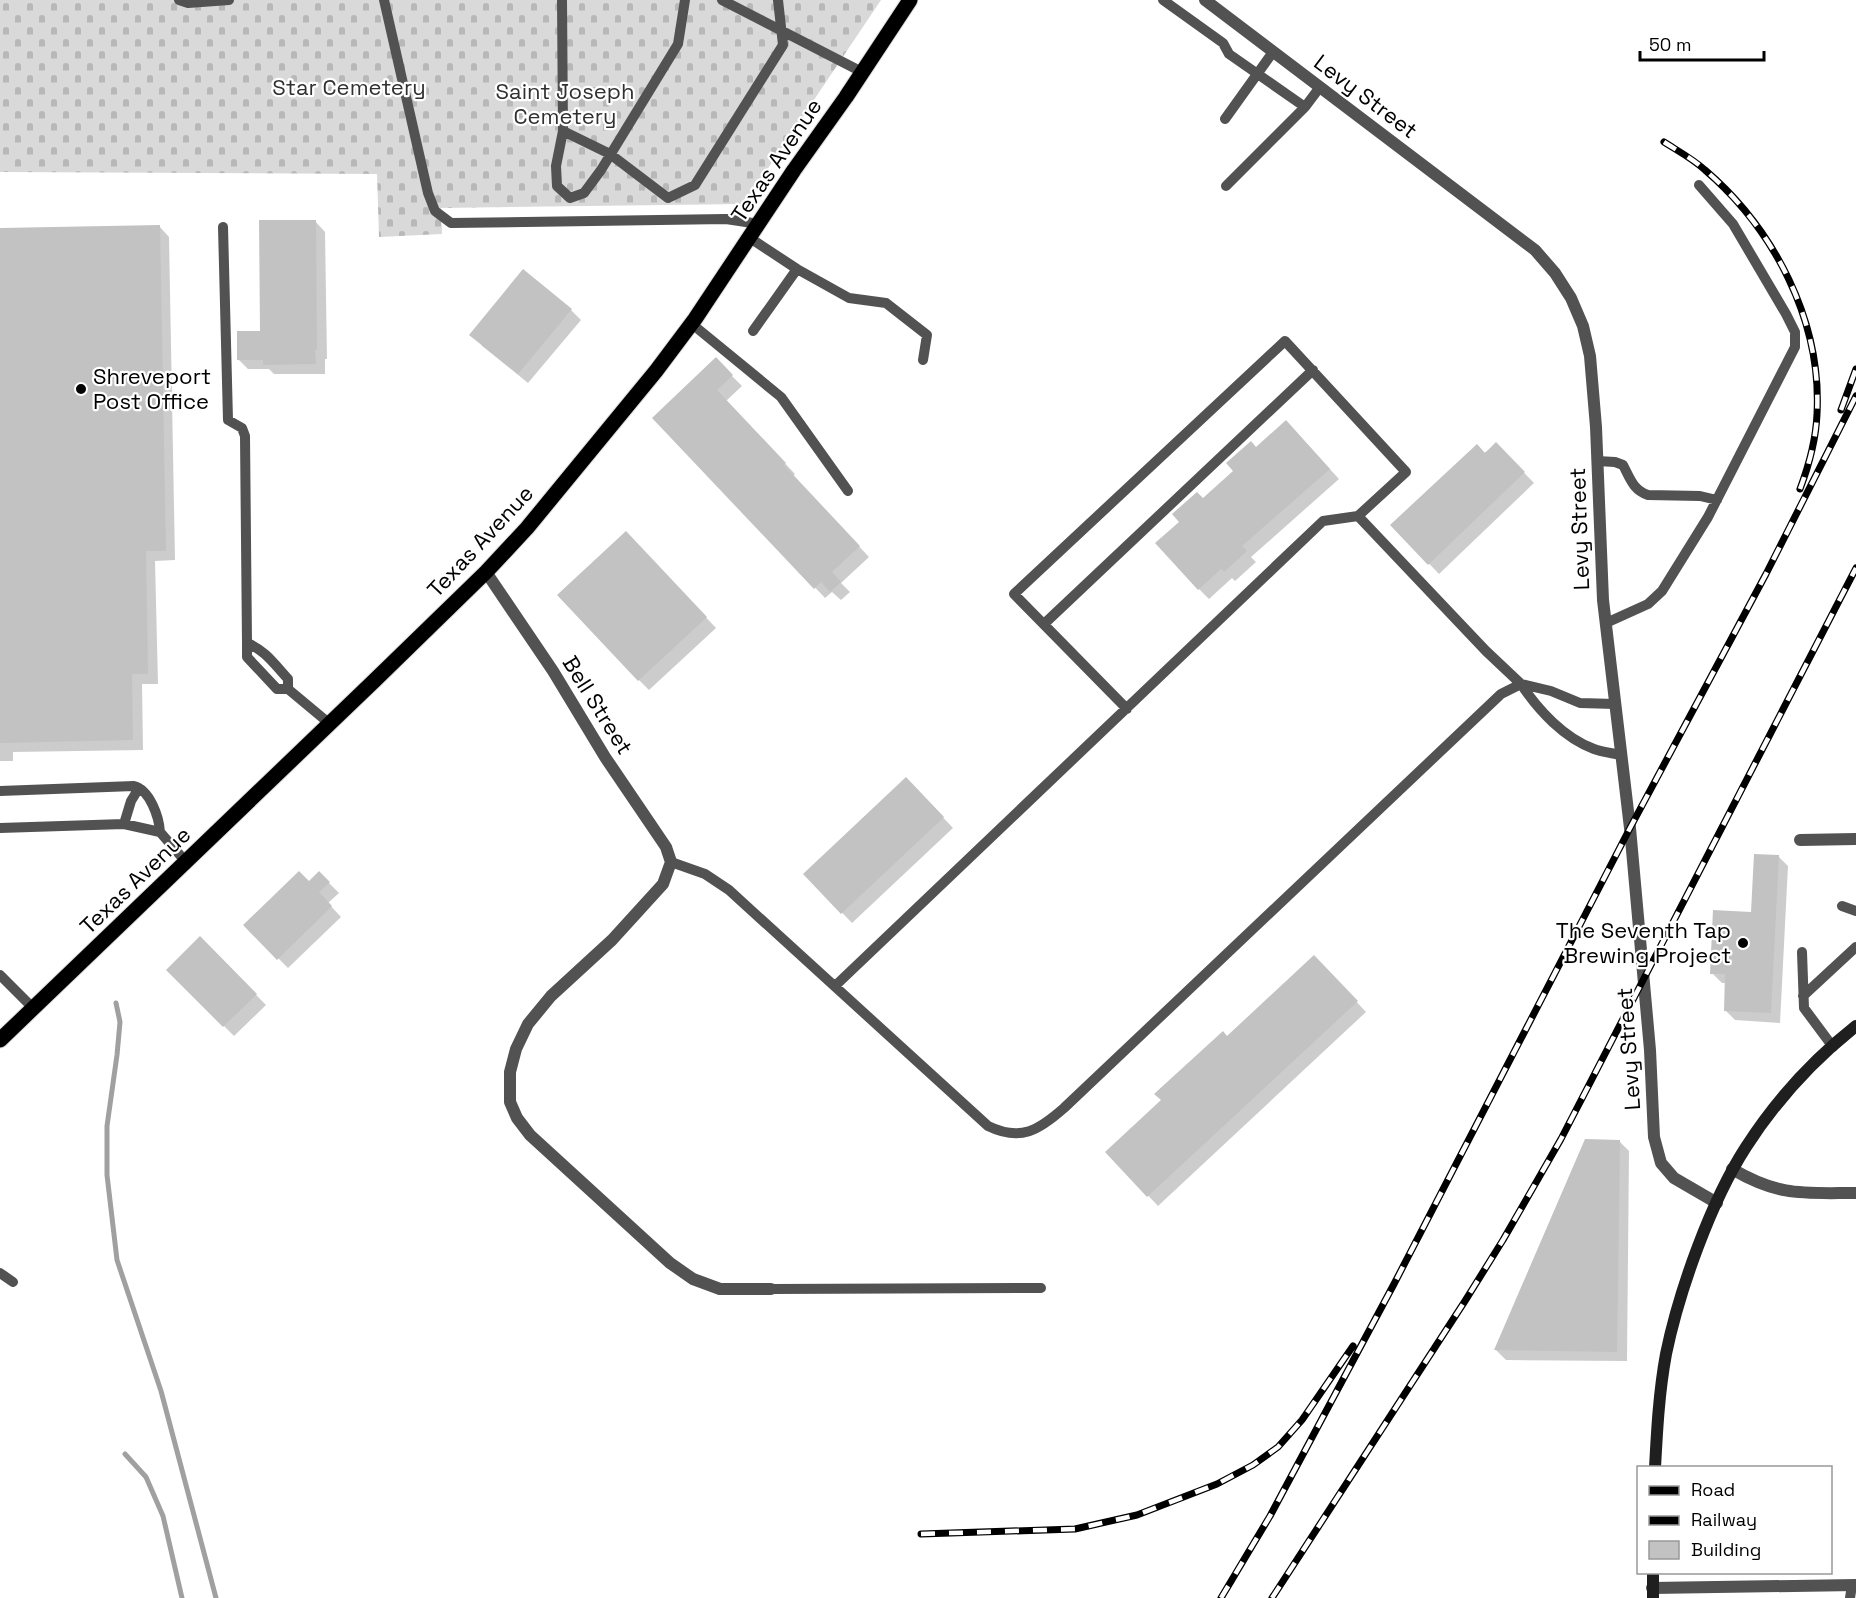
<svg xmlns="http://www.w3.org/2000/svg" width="1856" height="1598" font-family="'Space Grotesk',sans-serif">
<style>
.cemetery{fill:url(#cemetery-stones)}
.shadow{fill:#0003}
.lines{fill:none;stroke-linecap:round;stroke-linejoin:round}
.stream{stroke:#a0a0a0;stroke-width:5}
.building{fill:#c2c2c2}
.primary-casing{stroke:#dbdbdb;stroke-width:17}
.service{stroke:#525252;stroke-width:10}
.minor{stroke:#525252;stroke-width:12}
.secondary{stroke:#1f1f1f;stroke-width:12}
.primary{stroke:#000;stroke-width:15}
.rail-casing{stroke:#000;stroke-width:7}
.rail{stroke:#fff;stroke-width:4.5;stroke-dasharray:14;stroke-linecap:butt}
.poi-dot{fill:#000;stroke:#fff;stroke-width:2}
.labels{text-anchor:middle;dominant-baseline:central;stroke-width:4.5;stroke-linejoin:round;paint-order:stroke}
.park-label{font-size:22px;fill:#303030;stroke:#fff}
.street-label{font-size:22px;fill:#000;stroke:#fff}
.poi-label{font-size:22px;fill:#000;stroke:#fff;text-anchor:start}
</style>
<defs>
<pattern id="cemetery-stones" width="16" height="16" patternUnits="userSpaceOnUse" patternTransform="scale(1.5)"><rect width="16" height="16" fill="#d9d9d9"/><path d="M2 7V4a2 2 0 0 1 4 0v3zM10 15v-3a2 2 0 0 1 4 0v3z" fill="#b8b8b8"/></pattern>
</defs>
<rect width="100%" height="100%" fill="#fff"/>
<!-- cemetery -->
<path class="cemetery" d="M0 0H881L744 204 441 208 442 234 379 237 377 174 0 172Z"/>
<!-- shadow -->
<path class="shadow" d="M315 221 325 232 327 359H325V374H274L269 369H248L238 359 262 333Z
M159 226 169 237 175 560 155 561 158 684H142L143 750 13 752V761H0V230Z
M571 310 581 320 528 383 481 345Z
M716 360 742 386 726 401 795 474 793 476 869 557 841 583 850 592 841 600 832 592 825 598 654 418Z
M1296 432 1339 479 1251 557 1256 562 1235 581 1232 578 1209 599 1199 589 1203 500 1257 449Z
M1496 444 1534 483 1439 574 1392 525Z
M636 543 716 628 649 690 639 680Z
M916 789 953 828 852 923 805 874Z
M1778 856 1788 866 1780 1023 1735 1020 1725 1010 1726 983H1722L1712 973 1752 914Z
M319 873 339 893 328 903 341 917 288 968 245 925 309 883Z
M200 938 266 1005 234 1036 168 970Z
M1324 967 1366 1012 1158 1206 1107 1152 1227 1038Z
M1586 1141H1619L1629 1151 1627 1361 1506 1360 1496 1350Z"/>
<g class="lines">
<!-- stream -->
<path class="stream" d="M116 1003 120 1022 117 1055 107 1126V1175L117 1260 161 1391 216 1598
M125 1454 146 1477 163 1516 182 1598"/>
</g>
<!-- building -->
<path class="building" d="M259 220H316L317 350H315L316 364 263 365V360H237V331H260Z
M160 225 166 551H146L148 674H132L133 740 0 743V228Z
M523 269 572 309 518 374 469 335Z
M716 357 733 375 717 390 786 463 784 465 860 546 832 572 841 582 830 592 821 582 814 589 652 418Z
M1286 420 1330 469 1242 546 1247 551 1224 572 1221 569 1198 590 1155 543 1179 522 1172 514 1197 492 1203 498 1233 471 1226 463 1251 441 1256 447Z
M1496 442 1525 472 1428 565 1390 525 1477 444 1485 453Z
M626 531 707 617 638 681 557 595Z
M906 777 944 817 841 914 803 874Z
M1754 854 1779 855 1771 1013 1724 1011 1725 974H1710L1713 910 1751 912Z
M299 871 309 881 319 871 330 882 319 892 332 906 277 960 243 925Z
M200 936 257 994 223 1027 166 970Z
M1314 955 1358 1001 1147 1197 1105 1152 1161 1100 1154 1094 1223 1031 1227 1036Z
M1585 1139 1620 1140 1617 1352 1494 1350Z"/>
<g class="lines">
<!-- primary casing -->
<g class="primary-casing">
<path id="primary" d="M0 1040 374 681 486 572 527 528 656 371 695 319 794 170 846 97 910 0"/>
</g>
<!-- service -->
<path class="service" d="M179 0 188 3 229 0
M384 0 428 193 435 211 451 223 726 219 759 224
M562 0 563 131 610 154 668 198 695 185 783 45 778 0
M722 0 862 72
M1163 0 1223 43 1229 54 1305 107 1320 87
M1225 119 1273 52
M563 131 556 166 557 186 570 198 584 193 601 170 678 44 685 0
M1226 186 1305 107
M223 227 228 420 242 428 245 436 247 643
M750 238 797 269 753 331
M797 269 849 298 886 303 927 335 923 360
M692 324 781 397 848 491
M1597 461 1615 462 1623 465C1630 478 1633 490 1648 495L1700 496 1717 500
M1606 623 1648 604 1662 591 1708 517 1795 347V332L1786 314 1733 224 1699 185
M1044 624 1313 370
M288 689V679C275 665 265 650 247 643V657L277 689H288L330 724
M1615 704 1580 703 1551 691 1521 684C1538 710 1564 738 1594 749 1602 752 1612 753 1621 755
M1127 709 1014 594 1285 341 1406 472 1358 516
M0 791 134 786C150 790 159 817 160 832
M124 824 131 801 139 788
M0 828 124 824 160 832 186 862
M671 862 705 874 729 890 988 1126C1021 1142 1039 1130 1064 1108L1501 694 1521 684 1486 651 1358 516 1323 521 835 986
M1842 906 1856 911
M1802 952 1804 1008 1833 1047
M0 975 33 1008
M1803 996 1856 947
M0 1273 13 1282
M771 1289 1041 1288
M1850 1598 1852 1585"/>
<!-- minor -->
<path class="minor" d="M1205 0 1535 250 1555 273 1571 298 1583 326 1590 356 1596 427 1603 600 1630 828 1650 1050 1654 1137 1661 1163 1674 1178 1717 1203
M486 572 553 671 605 757 666 847 671 862 663 884 612 940 551 996 528 1024 516 1049 510 1072V1102L517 1118 530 1135 670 1263 693 1279 720 1289H771
M1800 840 1856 839
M1732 1169C1780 1197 1803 1193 1856 1193
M1652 1588 1856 1585"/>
<!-- secondary -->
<path class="secondary" d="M1655 1468C1657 1430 1659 1392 1666 1354 1679 1291 1711 1201 1746 1147 1775 1102 1814 1059 1856 1026
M1653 1598V1572"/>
<!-- primary -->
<use href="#primary" class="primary"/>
<!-- rail casing -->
<g class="rail-casing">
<path id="rail" d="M1664 142C1678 151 1693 159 1705 170 1774 229 1822 321 1817 414 1816 439 1809 465 1800 489
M1841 410 1856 369
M921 1534 1075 1529 1137 1515 1217 1484 1253 1465 1278 1447 1302 1420 1353 1346
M1221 1598 1270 1516 1394 1284 1630 828 1766 574 1856 396
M1272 1598 1465 1301 1503 1240 1561 1139 1856 568"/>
</g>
<!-- rail -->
<use href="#rail" class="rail"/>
</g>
<!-- markers -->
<g class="poi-dot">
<circle cx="81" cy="389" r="6"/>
<circle cx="1743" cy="943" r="6"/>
</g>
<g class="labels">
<!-- park labels -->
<g class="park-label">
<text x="349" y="87">Star Cemetery</text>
<text x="565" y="91">Saint Joseph<tspan x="565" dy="25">Cemetery</tspan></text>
</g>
<!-- street labels -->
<g class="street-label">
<text transform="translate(1366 96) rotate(37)">Levy Street</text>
<text transform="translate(776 160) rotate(-56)">Texas Avenue</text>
<text transform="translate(1579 529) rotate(-92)">Levy Street</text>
<text transform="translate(480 541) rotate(-47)">Texas Avenue</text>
<text transform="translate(598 705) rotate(58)">Bell Street</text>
<text transform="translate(135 880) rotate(-44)">Texas Avenue</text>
<text transform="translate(1628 1049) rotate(-94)">Levy Street</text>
</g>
<!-- poi labels -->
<g class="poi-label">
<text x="93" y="376">Shreveport<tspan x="93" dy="25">Post Office</tspan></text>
<text x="1731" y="930" text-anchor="end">The Seventh Tap<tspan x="1731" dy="25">Brewing Project</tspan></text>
</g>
</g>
<!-- legend -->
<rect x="1637" y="1466" width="195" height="108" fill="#ffffff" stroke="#999999" stroke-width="1.5"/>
<rect x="1649" y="1486" width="30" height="9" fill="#000000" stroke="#999999" stroke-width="1.5"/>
<text x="1691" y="1496" font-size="18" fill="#000000">Road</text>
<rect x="1649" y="1516" width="30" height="9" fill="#000000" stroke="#999999" stroke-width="1.5"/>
<text x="1691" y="1526" font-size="18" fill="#000000">Railway</text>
<rect x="1649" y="1541" width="30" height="18" fill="#c2c2c2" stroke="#999999" stroke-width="1.5"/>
<text x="1691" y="1556" font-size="18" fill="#000000">Building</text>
<!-- scale -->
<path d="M1640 51v9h124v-9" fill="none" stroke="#000000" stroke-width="3"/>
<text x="1649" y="51" font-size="18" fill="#000000" stroke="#ffffff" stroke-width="4.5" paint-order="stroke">50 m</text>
</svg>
